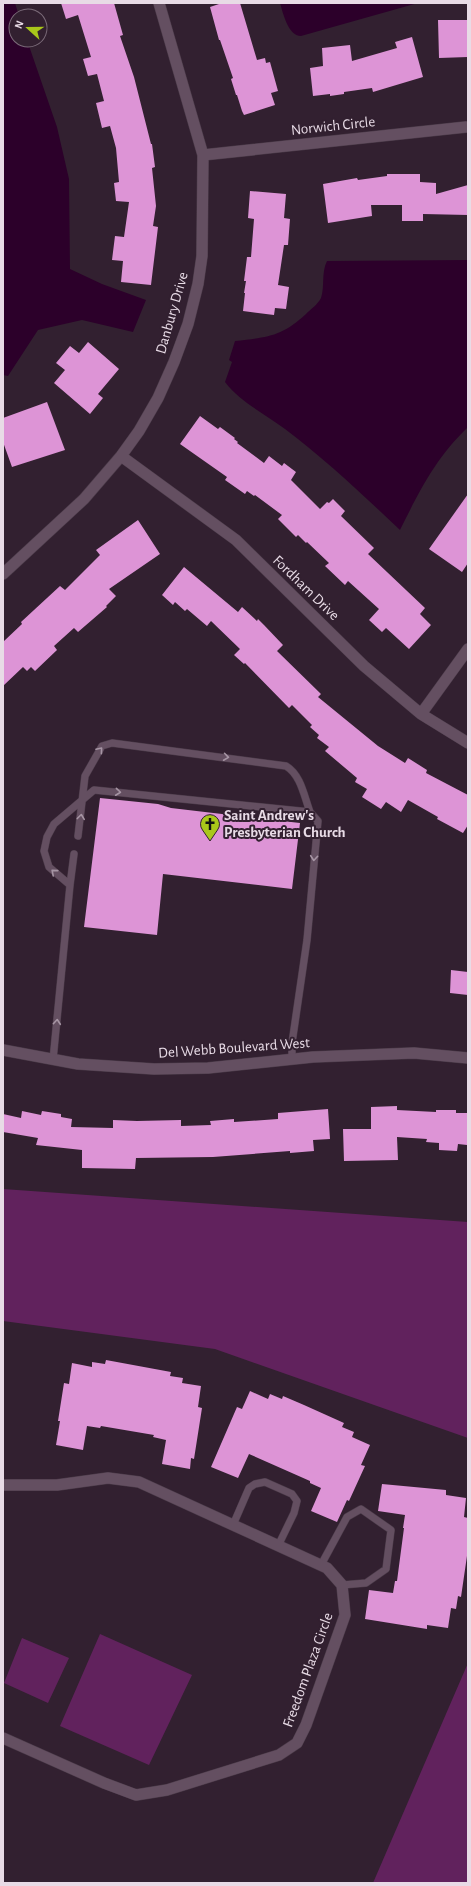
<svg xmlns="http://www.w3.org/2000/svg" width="471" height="1886" font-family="'Alegreya Sans',sans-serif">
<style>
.green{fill:#61225d}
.water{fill:#2c002a}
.building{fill:#dd94d6}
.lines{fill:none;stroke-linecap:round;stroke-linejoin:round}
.service-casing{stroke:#4b3b49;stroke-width:8}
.minor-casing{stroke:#4b3b49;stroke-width:12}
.tertiary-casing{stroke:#4b3b49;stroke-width:12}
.service{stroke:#644f61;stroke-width:7}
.minor{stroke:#644f61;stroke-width:11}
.tertiary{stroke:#644f61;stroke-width:11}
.oneway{stroke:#a695a4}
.labels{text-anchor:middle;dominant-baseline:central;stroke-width:4;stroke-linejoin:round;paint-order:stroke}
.street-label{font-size:15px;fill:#e8dbe6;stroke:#322030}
.poi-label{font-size:15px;font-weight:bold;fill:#e8dbe6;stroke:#322030;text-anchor:start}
</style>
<rect width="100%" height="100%" fill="#322030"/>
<!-- green -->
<path class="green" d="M3 1189 468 1222V1438L215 1349 3 1321Z
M100 1634 192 1675 149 1765 60 1726Z
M22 1638 69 1658 48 1703 4 1683Z
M468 1663V1883H373Z"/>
<!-- water -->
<path class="water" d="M3 3H15L19 16H16V40H27L57 127 69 179 70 269 102 284 146 300 133 332 82 320 38 330 8 376 3 375Z
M280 3H418L301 36C288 36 283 13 280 3Z
M468 260V427C435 459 420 490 400 530 363 495 326 460 285 429 265 414 240 402 225 382L232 362 229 360 235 341C268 337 281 337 306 314 311 309 318 304 321 298 325 286 321 273 327 261Z"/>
<!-- building -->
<path class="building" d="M61 3H114L123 35 120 36 134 77 151 144H152L155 167 152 168 156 206 153 226 158 227 151 285 121 282 123 261 112 260 115 236 124 237 129 202 116 201 114 183 119 182 116 148 110 126 102 128 96 103 104 101 97 74 88 76 83 59 91 57 78 15 66 19Z
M222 3H240L257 60 265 58 266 63 270 62 278 91 271 93 275 105 244 115 242 111 237 95H236L231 79 233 78 220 40H219L210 7Z
M438 20H468V57L439 58Z
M412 37 423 77 373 92 372 88 344 92V94L330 96V94L313 96 310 68 323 66 322 48 350 45 352 61 397 48 395 42Z
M387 174H420V182L436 183V194L468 185V215L423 214V221H402V205H371L372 216 328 223 323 184 357 178 358 180 387 176Z
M250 191 286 194 284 218 290 219 288 245H284L278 285 289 287 286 309 275 308 274 315 243 311 245 293H244L246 281H244L247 257H251L254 219 248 218Z
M88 342 119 369 98 394 103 398 90 414 54 383 65 370 56 363 70 346 79 353Z
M47 402 65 450 12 467 3 442V418Z
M200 416 218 429 220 427 235 438 234 439 238 442 237 443 264 463 269 456 282 466 284 463 296 472 291 480 320 509 327 502 329 503 333 499 345 511 341 516 374 548 368 554 425 608 420 614 431 625 409 649 386 628 382 632 369 620 379 609 348 581 345 585 325 566 329 563 307 542 306 543 298 535 296 537 278 519 282 515 255 495 254 496 247 491 245 494 225 480 227 477 180 444Z
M468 494V563L462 572 429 549Z
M138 520 160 554 109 589 116 596 106 606 107 607 78 632 74 628 54 646 57 650 35 671 31 667 27 671 23 667 3 686V642L22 624 21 622 60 586 65 590 100 555 96 550Z
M184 567 238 612 242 607 257 621 258 619 264 625 283 645 277 651 321 694 318 697 378 746 405 763 408 758 427 770 426 773 468 795V825L463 833 437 819 438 817 408 800 401 812 386 802 381 809 362 797 367 789 355 782 357 778 325 751 329 747 317 738 319 735 310 727 312 725 292 705 289 708 245 663 244 664 234 655 240 649 211 621 207 626 187 609 185 611 175 602 173 605 162 595Z
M100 798 158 804 171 808 300 823 292 889 163 874 157 935 84 927Z
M451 970 468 972V995L450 993Z
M397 1106V1110L436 1112V1110H456V1113H468L467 1145 458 1144 457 1151 439 1150V1143L426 1142 427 1139 397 1137 398 1160 344 1161 343 1129H371V1107Z
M328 1109 330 1139 313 1140 314 1151 290 1153V1151L213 1157 136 1158 135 1169 82 1168V1150L36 1145 38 1138 3 1132V1114L21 1118 22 1111 41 1115 42 1111 61 1114V1117L72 1119 71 1127 113 1128V1120L137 1121 181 1120V1126L211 1125 210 1121 234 1119V1122L278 1119V1113Z
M106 1360 171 1372 170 1376 183 1378 182 1383 201 1386 198 1407 202 1408 194 1459 191 1458 190 1469 162 1464 166 1440 153 1437 154 1435 101 1426 100 1428 87 1426 83 1450 56 1445 60 1421H58L64 1383 69 1384 72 1363 92 1367V1362L105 1364Z
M250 1391 268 1399 270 1394 282 1399 283 1396 304 1405 344 1423 342 1427 354 1432 352 1437 370 1445 361 1465 365 1466 349 1501 347 1500 337 1522 311 1511 321 1488 310 1483V1481L249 1454 238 1478 211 1467 237 1407 242 1409Z
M382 1484 446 1490V1495L466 1498 464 1517 468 1518V1549L461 1597 458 1596 456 1609 451 1608 448 1628 427 1625V1629L365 1619 369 1590 393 1593 395 1581H397L404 1528H403L405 1515 378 1511Z"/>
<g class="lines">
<!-- service casing -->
<g class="service-casing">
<path id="service" d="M78 836 85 776 102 746 112 743 286 766C301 775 304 796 310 812
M70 885 74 854
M53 1060 70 885 49 867 44 851 47 837 54 824 94 790 310 812 318 821 307 940 292 1043V1059
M233 1525 249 1488 255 1484 265 1482 292 1494 297 1501 294 1513 278 1546
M321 1565 347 1517 361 1509 391 1530 386 1569 366 1583 342 1585"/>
</g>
<!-- minor casing -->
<g class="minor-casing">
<path id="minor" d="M203 155 466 127
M121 456 236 540 364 666 421 714 468 743
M3 574 84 499 121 456 139 431 158 398 174 362 188 324 198 284 202 256 203 155 159 3
M421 714 468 649
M3 1485H57L108 1478 139 1482 327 1568 342 1585 345 1615 306 1725 297 1743 279 1755 167 1790 136 1795 104 1783 3 1738"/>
</g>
<!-- tertiary casing -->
<g class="tertiary-casing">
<path id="tertiary" d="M3 1050 78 1064 154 1069 208 1068 313 1057 414 1053 468 1058"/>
</g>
<!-- service -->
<use href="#service" class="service"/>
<!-- minor -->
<use href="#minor" class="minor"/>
<!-- tertiary -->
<use href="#tertiary" class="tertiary"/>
</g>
<!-- one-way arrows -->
<defs><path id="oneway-chevron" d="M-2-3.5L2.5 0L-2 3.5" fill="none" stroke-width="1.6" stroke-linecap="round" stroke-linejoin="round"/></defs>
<g class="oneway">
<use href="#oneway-chevron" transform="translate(100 750) rotate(-50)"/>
<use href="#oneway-chevron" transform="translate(226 757) rotate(8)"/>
<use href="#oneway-chevron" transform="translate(118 792) rotate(6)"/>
<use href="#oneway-chevron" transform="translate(81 817) rotate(-83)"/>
<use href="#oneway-chevron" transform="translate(314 858) rotate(95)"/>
<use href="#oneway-chevron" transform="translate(54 872) rotate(-139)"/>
<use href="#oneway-chevron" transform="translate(57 1022) rotate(-85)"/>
</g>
<!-- icons -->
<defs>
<g id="church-pin" transform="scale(1)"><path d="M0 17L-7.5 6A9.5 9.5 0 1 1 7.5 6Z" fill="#a9c71a" stroke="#322030"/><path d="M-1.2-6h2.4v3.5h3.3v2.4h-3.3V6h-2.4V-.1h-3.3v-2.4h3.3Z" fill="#111"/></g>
</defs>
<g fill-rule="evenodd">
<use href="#church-pin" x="210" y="824"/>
</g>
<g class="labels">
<!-- street labels -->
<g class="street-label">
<text transform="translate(333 126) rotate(-6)">Norwich Circle</text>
<text transform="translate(172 313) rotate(-74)">Danbury Drive</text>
<text transform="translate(306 588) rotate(44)">Fordham Drive</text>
<text transform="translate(234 1048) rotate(-4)">Del Webb Boulevard West</text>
<text transform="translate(308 1670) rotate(-70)">Freedom Plaza Circle</text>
</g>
<!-- poi labels -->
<g class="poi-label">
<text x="224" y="815">Saint Andrew's<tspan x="224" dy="17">Presbyterian Church</tspan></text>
</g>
</g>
<!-- border -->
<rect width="471" height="1886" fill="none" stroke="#e8dbe6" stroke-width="8"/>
<!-- north arrow -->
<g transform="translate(28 28) rotate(291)"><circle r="19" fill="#322030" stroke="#7b6b79"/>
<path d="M0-3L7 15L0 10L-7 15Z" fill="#a9c71a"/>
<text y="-6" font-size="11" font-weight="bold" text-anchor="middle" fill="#e8dbe6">N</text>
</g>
</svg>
